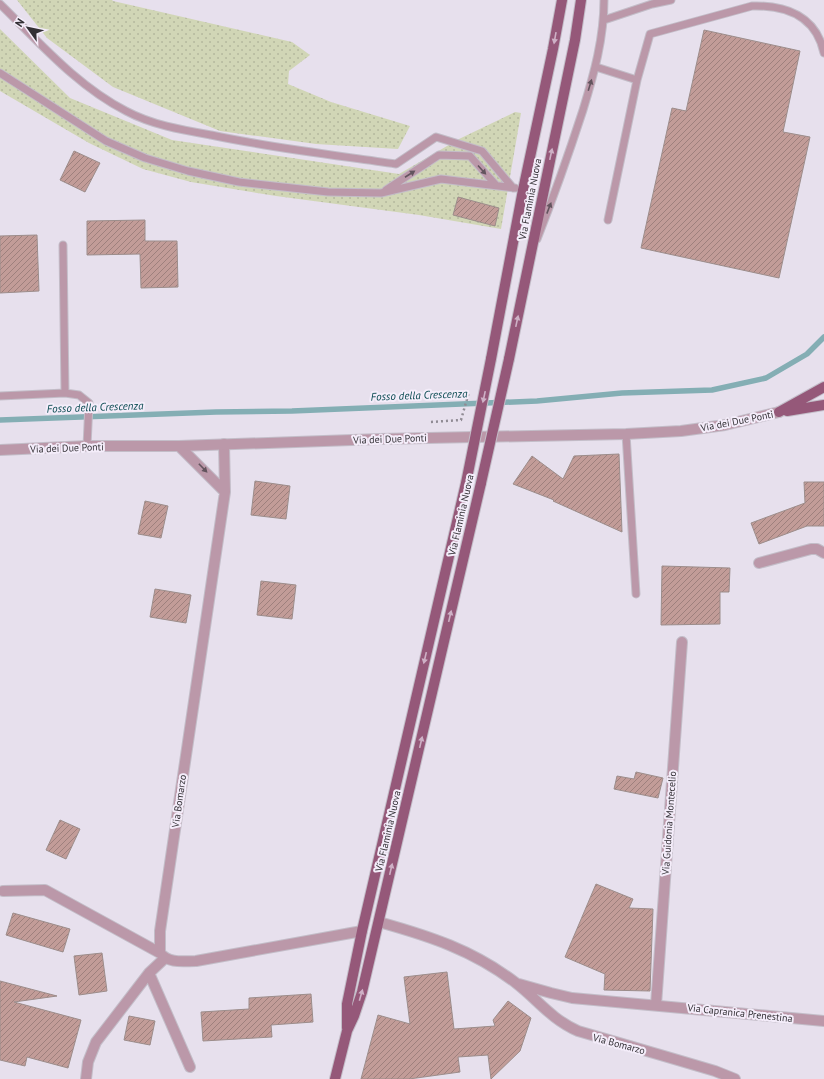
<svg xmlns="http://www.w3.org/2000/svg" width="824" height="1079" font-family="'PT Sans',sans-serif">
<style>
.grass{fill:url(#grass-dots)}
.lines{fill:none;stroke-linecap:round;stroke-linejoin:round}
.stream{stroke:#84aeb4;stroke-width:5.5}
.building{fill:url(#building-hatch);stroke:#9c8d8b}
.service-casing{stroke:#c3bdc8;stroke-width:9}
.minor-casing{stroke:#c3bdc8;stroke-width:12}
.tertiary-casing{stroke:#c3bdc8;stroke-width:12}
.primary-casing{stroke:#c3bdc8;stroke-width:12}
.path{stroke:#908b94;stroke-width:2.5;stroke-dasharray:2 3;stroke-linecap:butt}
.service{stroke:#bb98a9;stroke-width:7}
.minor{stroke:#bb98a9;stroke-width:10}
.tertiary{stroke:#bb98a9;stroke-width:10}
.primary{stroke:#955879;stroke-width:10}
.primary-bridge-casing{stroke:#c3bdc8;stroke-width:12;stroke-linecap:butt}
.primary-bridge{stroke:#955879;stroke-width:10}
.oneway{fill:#ceb1c6}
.oneway2{fill:#63545e}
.labels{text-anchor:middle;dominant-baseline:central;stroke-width:4;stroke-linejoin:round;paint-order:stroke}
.street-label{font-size:10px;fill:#333035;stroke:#f4edfa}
.water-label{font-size:11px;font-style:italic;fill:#0b4b52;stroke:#f4edfa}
</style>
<defs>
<pattern id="grass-dots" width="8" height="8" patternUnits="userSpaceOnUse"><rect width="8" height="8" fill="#d1d6b6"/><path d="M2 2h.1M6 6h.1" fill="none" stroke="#b4b89d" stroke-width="1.8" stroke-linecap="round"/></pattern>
<pattern id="building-hatch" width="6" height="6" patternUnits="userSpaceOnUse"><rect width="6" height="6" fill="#c29c98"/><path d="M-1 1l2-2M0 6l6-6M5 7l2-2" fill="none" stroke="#9e807d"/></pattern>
</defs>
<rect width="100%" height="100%" fill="#e7e0ed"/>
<!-- grass -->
<path class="grass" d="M17 0H112L113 1 292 42 310 55 289 71 288 84 331 102 410 126 398 149 316 144 220 131 113 87 47 38Z
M0 29 70 98 172 140 399 174 459 139 515 112 521 113 501 229 419 215 276 196 191 182 143 169 89 143 0 91Z"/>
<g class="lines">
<!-- stream -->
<path class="stream" d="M0 420 216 412 292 411 537 401 622 393 712 390 766 378 807 354 824 337"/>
</g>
<!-- building -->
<path class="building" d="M704 30 800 51 783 132 810 137 779 278 641 248 672 108 686 111Z
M74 151 100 163 85 192 60 180Z
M458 197 499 208 495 226 453 215Z
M145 220V241H177L178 287 141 288 140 254 87 255V221Z
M37 235 39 291 0 293V236Z
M619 454 622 532 553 501 554 500 513 484 532 456 563 479 574 456Z
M255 481 290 486 286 519 251 515Z
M804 482H824V526H807L759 544 751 523 805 503Z
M145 501 168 506 161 538 138 534Z
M662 566 730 568 729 592H720V624L661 625Z
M261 581 296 585 292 619 257 615Z
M155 589 191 595 186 623 150 617Z
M636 772 663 778 658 798 614 789 617 776 634 779Z
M60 820 80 829 66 859 46 850Z
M596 884 633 899 629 908 653 909 650 991 604 990 605 974 565 957Z
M13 913 70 929 63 952 6 935Z
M102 953 107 991 79 995 74 956Z
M447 972 454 1029 495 1026 493 1020 508 1001 531 1018 520 1051 491 1079 488 1055 458 1057 460 1072 409 1079H361L378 1015 410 1024 404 977Z
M0 981 57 996 14 1002 81 1020 68 1068 27 1057 25 1066 0 1060Z
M311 994 313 1022 271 1025 272 1037 203 1041 201 1012 249 1009V998Z
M129 1016 155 1021 150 1045 124 1040Z"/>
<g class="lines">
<!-- service casing -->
<g class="service-casing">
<path id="service" d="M0 4C39 42 77 86 126 111 152 125 182 130 211 135 272 148 334 155 396 164L436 137 482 151 513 188
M604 20 652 4 671 0
M596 67 637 80
M0 73 106 141 145 158 188 171 239 182 328 192 381 193 441 179 515 188
M386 190 439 155 470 156 496 185
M608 220 637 80 650 34 752 6C786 5 816 16 824 53
M537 239C554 196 569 153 583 110 594 74 604 38 604 0
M63 245 65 393
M0 396 65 393 79 395 89 403 87 446
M626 434 636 594"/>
</g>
<!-- minor casing -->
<g class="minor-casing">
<path id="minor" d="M224 444 225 492 160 931V953C170 964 183 961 196 961L362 931
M179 446 225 492
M759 563 811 549H817L824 553
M3 891 45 890 160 953
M379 922C429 936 473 950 516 983 538 1000 551 1019 578 1031L664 1056 715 1071 735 1079
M149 973 190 1067
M519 984 551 993 572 998 824 1021
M656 1005 682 642
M86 1079 88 1062 96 1042 149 973 165 958"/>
</g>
<!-- tertiary casing -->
<g class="tertiary-casing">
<path id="tertiary" d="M0 450 87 446H179L380 439 626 434 681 431 725 425 779 412"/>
</g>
<!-- primary casing -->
<g class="primary-casing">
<path id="primary" d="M491 359 523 190 553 49 562 0
M509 359 575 40 581 0
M787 411 824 405
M779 412 824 387
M347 1028V1004L362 931 466 483
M335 1079 347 1031 354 1016 362 992 481 483"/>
</g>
<!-- path -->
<path class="path" d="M431 422 461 420 469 392"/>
<!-- service -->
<use href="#service" class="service"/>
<!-- minor -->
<use href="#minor" class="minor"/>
<!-- tertiary -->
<use href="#tertiary" class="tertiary"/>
<!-- primary -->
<use href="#primary" class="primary"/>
<!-- primary-bridge casing -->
<g class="primary-bridge-casing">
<path id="primary-bridge" d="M466 483 491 359
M481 483 509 359"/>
</g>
<!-- primary-bridge -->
<use href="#primary-bridge" class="primary-bridge"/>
</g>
<!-- one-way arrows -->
<defs><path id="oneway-solid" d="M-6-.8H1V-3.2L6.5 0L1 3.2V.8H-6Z"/></defs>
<g class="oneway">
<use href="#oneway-solid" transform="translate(555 38) rotate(100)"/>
<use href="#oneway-solid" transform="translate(551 154) rotate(-78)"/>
<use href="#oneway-solid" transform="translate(517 321) rotate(-78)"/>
<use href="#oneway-solid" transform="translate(484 397) rotate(102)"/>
<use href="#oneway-solid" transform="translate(450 616) rotate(-77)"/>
<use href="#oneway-solid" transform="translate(425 658) rotate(103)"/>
<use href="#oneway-solid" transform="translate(421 742) rotate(-77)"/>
<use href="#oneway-solid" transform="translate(391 869) rotate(-77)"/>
<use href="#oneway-solid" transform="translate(361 995) rotate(-74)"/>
</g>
<g class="oneway2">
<use href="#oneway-solid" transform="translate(590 85) rotate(-73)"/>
<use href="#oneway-solid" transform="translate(482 170) rotate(48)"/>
<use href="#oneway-solid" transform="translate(410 174) rotate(-33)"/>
<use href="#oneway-solid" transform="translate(549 208) rotate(-69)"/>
<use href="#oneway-solid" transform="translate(203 468) rotate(46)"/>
</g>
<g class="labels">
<!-- street labels -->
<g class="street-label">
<text transform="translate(530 199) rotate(-79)">Via Flaminia Nuova</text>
<text transform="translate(737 421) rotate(-11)">Via dei Due Ponti</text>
<text transform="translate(390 439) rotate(-2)">Via dei Due Ponti</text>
<text transform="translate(67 448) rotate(-2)">Via dei Due Ponti</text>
<text transform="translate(461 515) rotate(-77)">Via Flaminia Nuova</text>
<text transform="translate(179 801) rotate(-82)">Via Bomarzo</text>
<text transform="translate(669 823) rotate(-86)">Via Guidonia Montecelio</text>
<text transform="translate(388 831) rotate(-77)">Via Flaminia Nuova</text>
<text transform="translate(740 1013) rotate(6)">Via Capranica Prenestina</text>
<text transform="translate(619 1044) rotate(15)">Via Bomarzo</text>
</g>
<!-- water labels -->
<g class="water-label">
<text transform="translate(419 395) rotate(-2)">Fosso della Crescenza</text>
<text transform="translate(95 407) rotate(-2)">Fosso della Crescenza</text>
</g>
</g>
<!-- north arrow -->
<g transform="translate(28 28) rotate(303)" stroke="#f4edfa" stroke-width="3" paint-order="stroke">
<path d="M0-3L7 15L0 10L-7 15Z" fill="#333035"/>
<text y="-6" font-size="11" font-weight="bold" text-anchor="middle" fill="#333035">N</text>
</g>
</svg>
